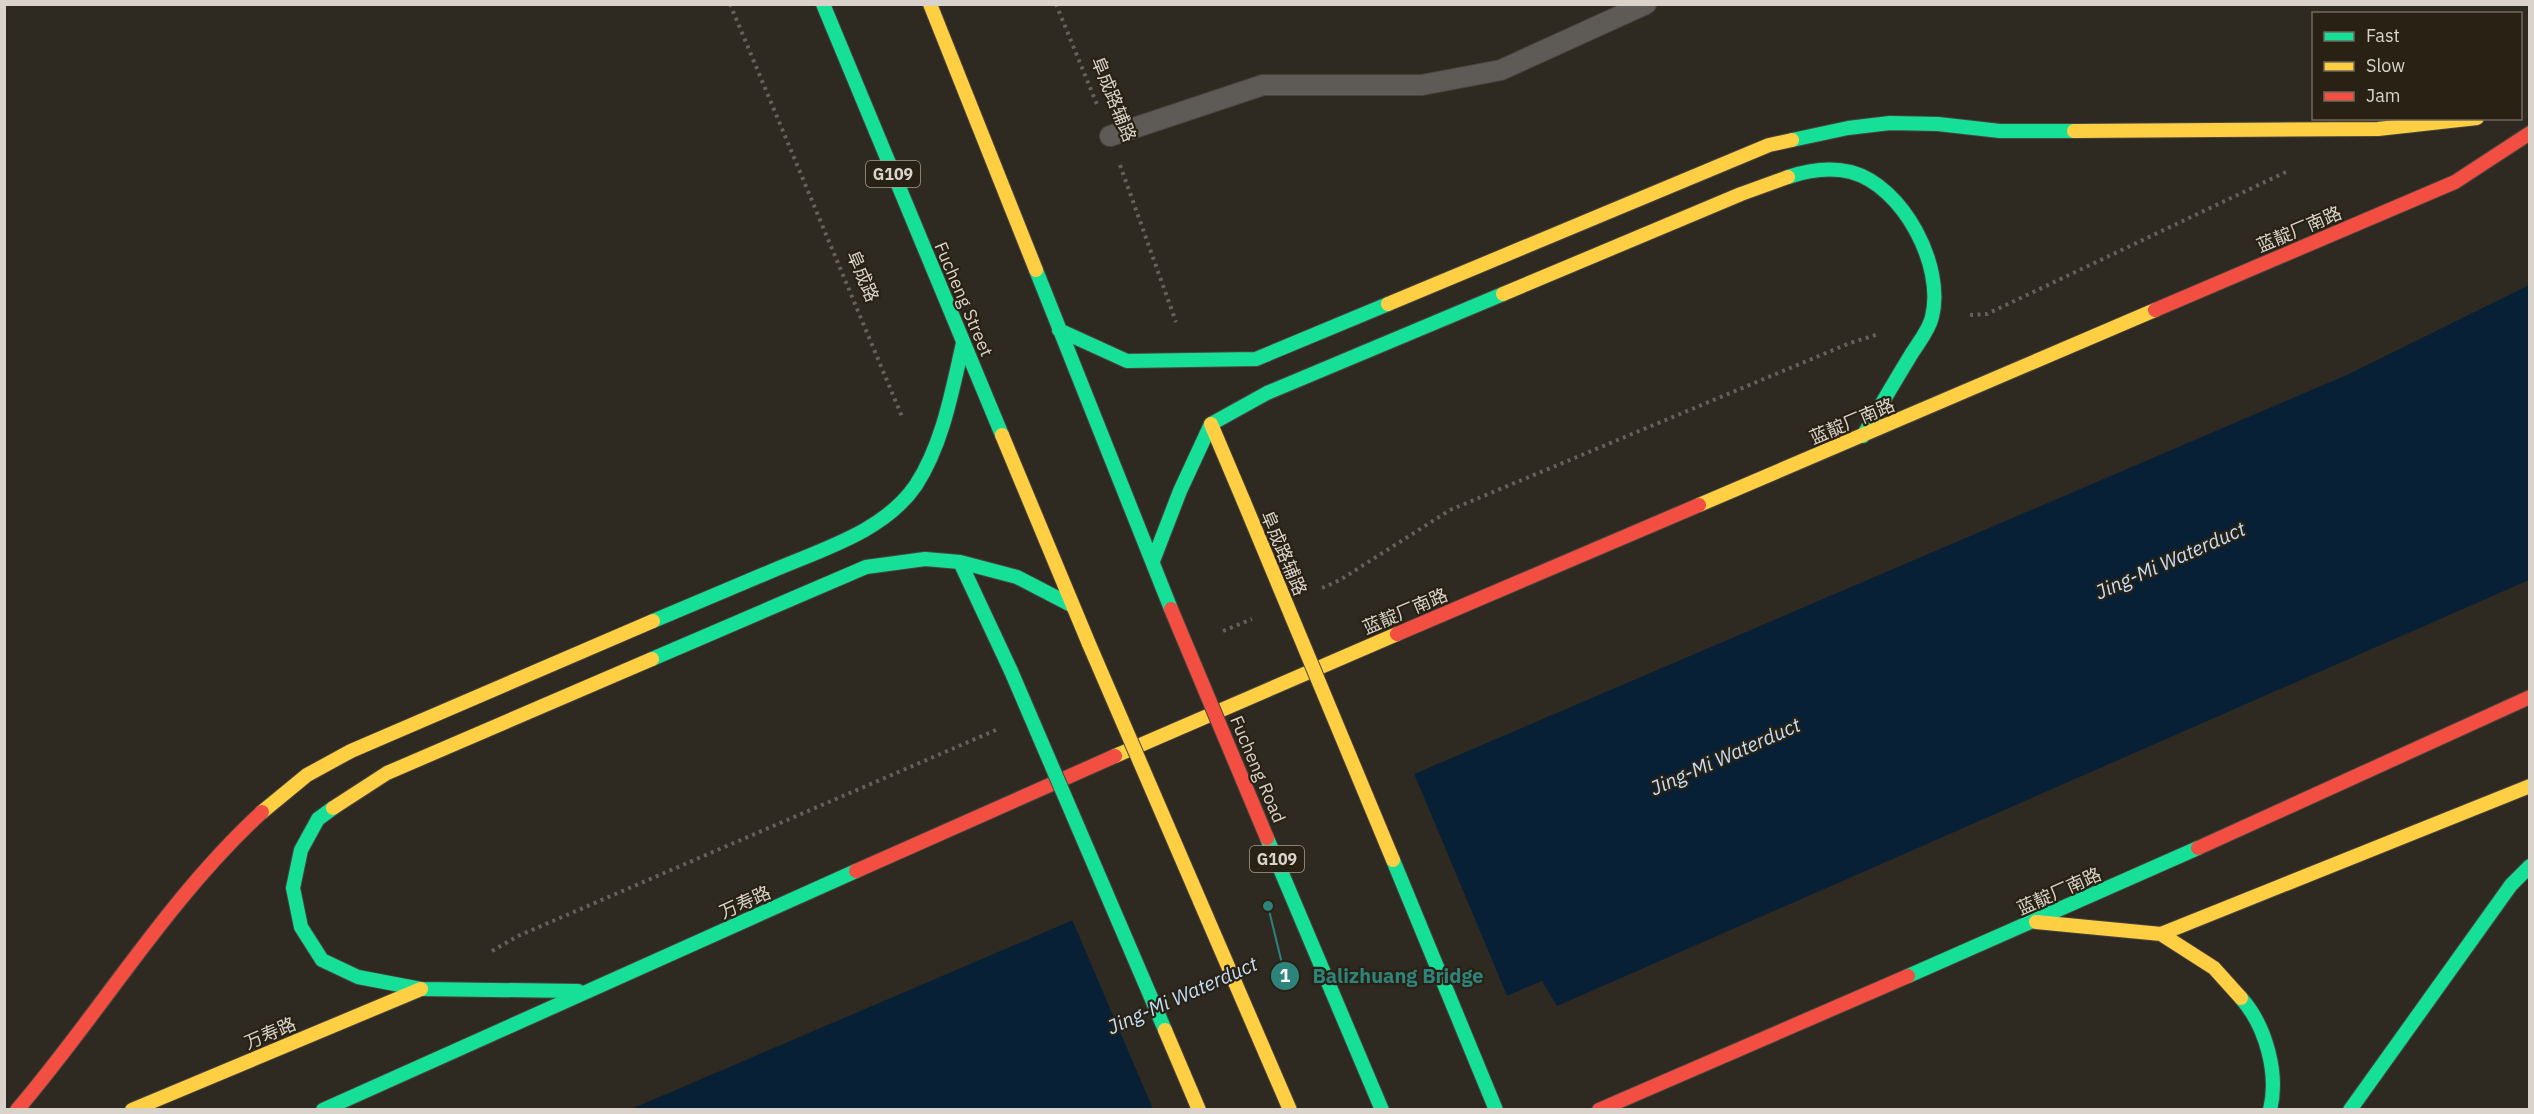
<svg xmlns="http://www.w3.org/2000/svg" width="2534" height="1114" font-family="'IBM Plex Sans','Noto Sans SC',sans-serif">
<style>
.water{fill:#072035}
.pier{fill:#2e2a22}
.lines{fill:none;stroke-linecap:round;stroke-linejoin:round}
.lane-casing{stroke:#49443e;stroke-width:22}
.fast-casing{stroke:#49443e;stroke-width:16}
.slow-casing{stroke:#49443e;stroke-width:16}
.jam-casing{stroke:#49443e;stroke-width:16}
.path{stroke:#64605b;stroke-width:4;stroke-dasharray:3 4.5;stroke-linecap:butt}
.lane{stroke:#5e5a55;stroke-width:20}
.fast{stroke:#16e098;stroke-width:14}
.slow{stroke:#ffcf43;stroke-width:14}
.jam{stroke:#f24e42;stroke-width:14}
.fast-bridge-casing{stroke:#49443e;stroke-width:16;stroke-linecap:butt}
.slow-bridge-casing{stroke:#49443e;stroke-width:16;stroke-linecap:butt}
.jam-bridge-casing{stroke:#49443e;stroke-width:16;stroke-linecap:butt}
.fast-bridge{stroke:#16e098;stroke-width:14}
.slow-bridge{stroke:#ffcf43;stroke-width:14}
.jam-bridge{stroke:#f24e42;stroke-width:14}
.labels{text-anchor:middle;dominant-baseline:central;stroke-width:4.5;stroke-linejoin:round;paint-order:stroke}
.shield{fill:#292114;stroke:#a49e94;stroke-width:1.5}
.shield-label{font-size:16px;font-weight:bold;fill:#d9d3cb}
.street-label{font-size:18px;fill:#d9d3cb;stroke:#292114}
.water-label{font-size:20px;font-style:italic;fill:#c1defb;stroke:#292114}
.leader{fill:none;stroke:#2d847c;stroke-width:2}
.callout-dot{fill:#2d847c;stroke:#292114;stroke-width:2}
.mark-label{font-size:18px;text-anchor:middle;font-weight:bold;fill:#fff}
.callout-label{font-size:20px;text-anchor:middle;font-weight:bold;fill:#2d847c;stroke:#292114;stroke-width:4.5;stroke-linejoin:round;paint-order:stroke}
</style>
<rect width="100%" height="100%" fill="#2e2a22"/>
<!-- water -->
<path class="water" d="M2529 285V580L1557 1006 1542 981 1238 1109 629 1110 2349 374Z"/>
<!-- pier -->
<path class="pier" d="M1413 771 1508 998 1246 1110 1153 1109 1071 917Z"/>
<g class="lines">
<!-- lane casing -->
<g class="lane-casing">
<path id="lane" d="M1110 136 1263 85H1422L1501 70 1646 4"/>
</g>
<!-- fast casing -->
<g class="fast-casing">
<path id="fast" d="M823 4 1002 435
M1792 140 1848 128 1890 123 1938 124 2000 131H2074
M1788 177C1809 170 1830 167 1851 172 1903 186 1945 266 1932 317 1929 330 1919 342 1912 353 1895 381 1879 408 1863 436
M1036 270 1171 609
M1059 330 1127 361 1256 359 1388 304
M1153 561 1180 491 1211 424 1267 393 1503 294
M960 562 1011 671
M653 621C693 604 734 587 774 570 823 549 885 531 916 485 943 443 952 391 963 343
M652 659 866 567 925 559 960 562 1017 577 1073 606
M333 808 318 819 301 850 293 888 301 927 322 960 358 977 421 989 578 991
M1908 976 2198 848
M2241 998C2266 1026 2279 1074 2270 1110
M323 1110 856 871
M2350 1110 2511 885 2530 866"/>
</g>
<!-- slow casing -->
<g class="slow-casing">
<path id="slow" d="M930 4 1036 270
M2074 131 2378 129 2477 118
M1503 294 1741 194 1788 177
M1388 304 1769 145 1792 140
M1211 424 1244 502
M1002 435 1089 644
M1699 505 2155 310
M1115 756 1397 634
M333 808 387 773 652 659
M262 812 307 775 351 751 653 621
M2036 922 2161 934 2214 968 2241 998
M2161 934 2530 786
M132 1110 421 989"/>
</g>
<!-- jam casing -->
<g class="jam-casing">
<path id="jam" d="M2155 310 2455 182 2530 133
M1397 634 1699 505
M2198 848 2530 697
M856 871 1115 756
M17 1110C100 1013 168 898 262 812
M1599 1110 1908 976"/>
</g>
<!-- path -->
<path class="path" d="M730 4 903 419
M1056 4 1098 107
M1120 165 1176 322
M1970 315 1987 314 2290 170
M1322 588 1340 580 1450 510 1850 343 1879 334
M1223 631 1252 619
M492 951 518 936 996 730"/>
<!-- lane -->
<use href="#lane" class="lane"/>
<!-- fast -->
<use href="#fast" class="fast"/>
<!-- slow -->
<use href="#slow" class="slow"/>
<!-- jam -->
<use href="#jam" class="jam"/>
<!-- fast-bridge casing -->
<g class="fast-bridge-casing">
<path id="fast-bridge" d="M1011 671 1165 1030
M1267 838 1382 1110
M1393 860 1496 1110"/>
</g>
<!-- slow-bridge casing -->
<g class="slow-bridge-casing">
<path id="slow-bridge" d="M1244 502 1393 860
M1089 644 1290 1110
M1165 1030 1199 1110"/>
</g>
<!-- jam-bridge casing -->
<g class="jam-bridge-casing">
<path id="jam-bridge" d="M1171 609 1267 838"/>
</g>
<!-- fast-bridge -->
<use href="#fast-bridge" class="fast-bridge"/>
<!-- slow-bridge -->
<use href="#slow-bridge" class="slow-bridge"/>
<!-- jam-bridge -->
<use href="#jam-bridge" class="jam-bridge"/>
</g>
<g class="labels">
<!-- shield labels -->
<g class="shield">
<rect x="866" y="161" width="54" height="26" rx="4.5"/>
<rect x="1250" y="846" width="54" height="26" rx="4.5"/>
</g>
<g class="shield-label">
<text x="893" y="174">G109</text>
<text x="1277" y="859">G109</text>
</g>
<!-- street labels -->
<g class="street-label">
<text transform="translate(1114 99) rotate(68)">阜成路辅路</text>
<text transform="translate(2299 229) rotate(-23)">蓝靛厂南路</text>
<text transform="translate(863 276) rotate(67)">阜成路</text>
<text transform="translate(964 299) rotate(67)">Fucheng Street</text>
<text transform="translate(1852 421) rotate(-23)">蓝靛厂南路</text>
<text transform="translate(1284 553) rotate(67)">阜成路辅路</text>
<text transform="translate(1405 611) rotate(-23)">蓝靛厂南路</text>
<text transform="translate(1258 769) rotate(67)">Fucheng Road</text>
<text transform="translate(2059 891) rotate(-24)">蓝靛厂南路</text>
<text transform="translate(745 902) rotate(-24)">万寿路</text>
<text transform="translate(270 1033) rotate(-23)">万寿路</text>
</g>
<!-- water labels -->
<g class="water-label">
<text transform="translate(2170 560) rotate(-24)">Jing-Mi Waterduct</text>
<text transform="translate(1725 756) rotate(-24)">Jing-Mi Waterduct</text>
<text transform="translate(1182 995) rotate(-24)">Jing-Mi Waterduct</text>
</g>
</g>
<!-- callouts -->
<path class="leader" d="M1268 906L1285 976"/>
<g class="callout-dot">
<circle cx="1268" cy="906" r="6"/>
<circle cx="1285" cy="976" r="15"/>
</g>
<g class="mark-label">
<text x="1285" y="982">1</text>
</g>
<g class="callout-label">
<text x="1398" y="983">Balizhuang Bridge</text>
</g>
<!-- border -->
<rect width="2534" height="1114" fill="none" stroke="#d9d3cb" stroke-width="12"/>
<!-- legend -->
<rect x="2312" y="12" width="210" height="108" fill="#292114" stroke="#6f685d" stroke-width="1.5"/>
<rect x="2324" y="32" width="30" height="9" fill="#16e098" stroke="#6f685d" stroke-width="1.5"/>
<text x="2366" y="42" font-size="18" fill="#d9d3cb">Fast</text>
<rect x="2324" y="62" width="30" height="9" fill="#ffcf43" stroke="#6f685d" stroke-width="1.5"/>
<text x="2366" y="72" font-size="18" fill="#d9d3cb">Slow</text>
<rect x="2324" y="92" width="30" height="9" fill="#f24e42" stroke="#6f685d" stroke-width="1.5"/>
<text x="2366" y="102" font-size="18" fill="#d9d3cb">Jam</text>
</svg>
